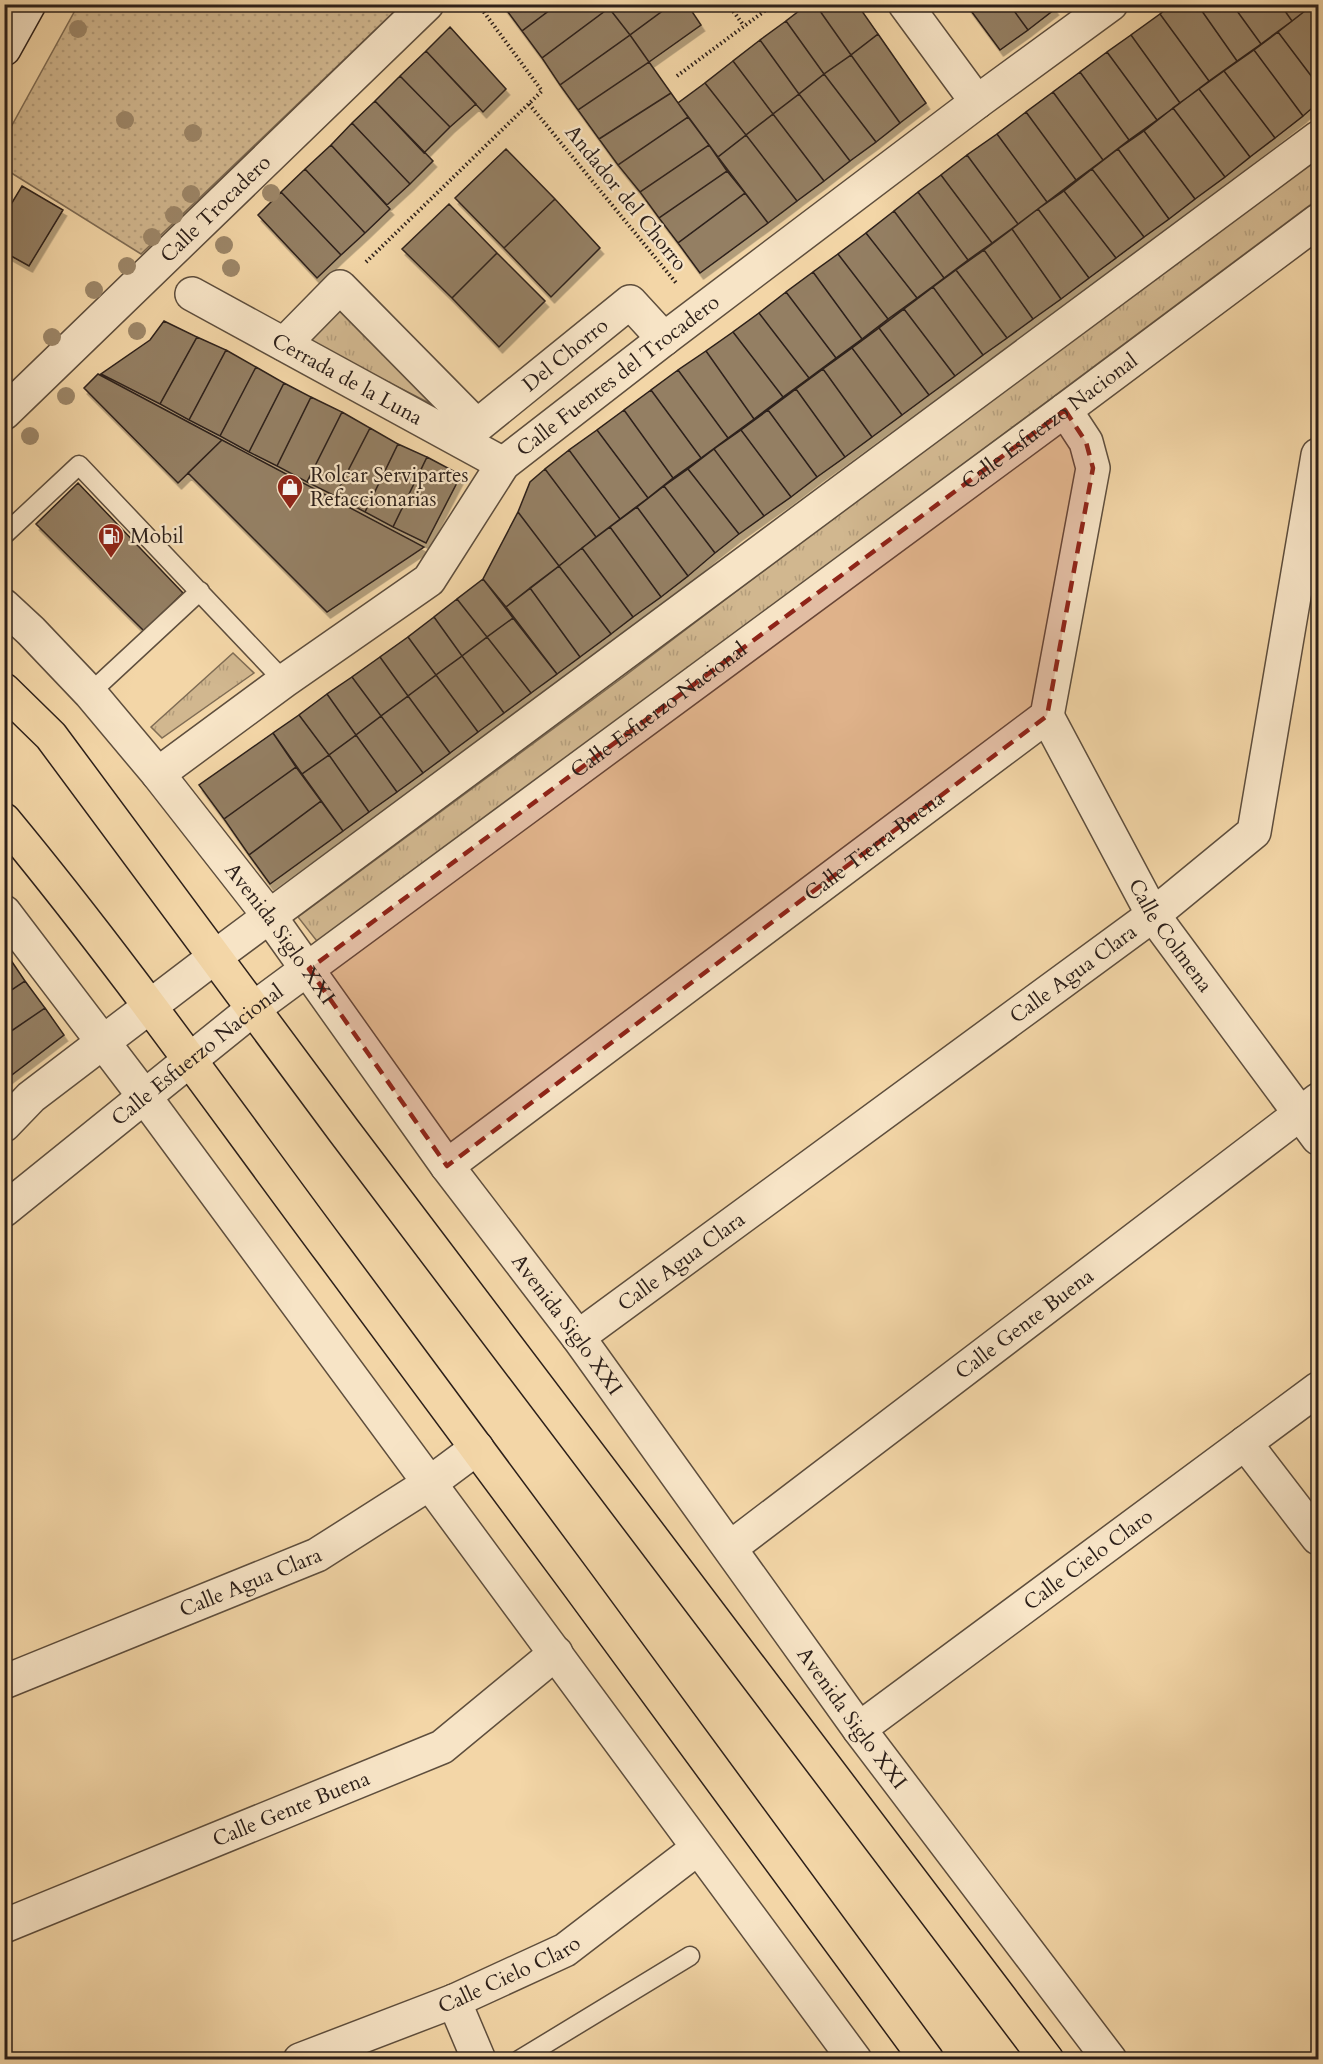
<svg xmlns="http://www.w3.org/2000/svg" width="1323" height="2064" font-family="Cardo,serif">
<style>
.grass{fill:url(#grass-dots);stroke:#7f6c54;stroke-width:1.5}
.park{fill:url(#park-tufts);stroke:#7f6c54;stroke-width:1.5}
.building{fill:#947f63;stroke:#2d201a;stroke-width:1.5;filter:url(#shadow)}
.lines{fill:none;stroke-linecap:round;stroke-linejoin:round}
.service-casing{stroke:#5e4e3d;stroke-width:21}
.minor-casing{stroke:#5e4e3d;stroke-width:36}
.tertiary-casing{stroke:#5e4e3d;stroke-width:36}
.secondary-casing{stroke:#2d201a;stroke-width:36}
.trunk-casing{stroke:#2d201a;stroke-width:36}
.path{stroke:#2d201a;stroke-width:4;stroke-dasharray:1.5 3;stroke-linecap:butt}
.service{stroke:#f7e4c6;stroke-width:18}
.minor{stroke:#f7e4c6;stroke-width:33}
.tertiary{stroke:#f7e4c6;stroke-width:33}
.secondary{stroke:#f7e4c6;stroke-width:33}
.trunk{stroke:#f3d6a7;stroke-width:33}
.tree{fill:#9d8769}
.marked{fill:#8f2418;fill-opacity:0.2;stroke:#8f2418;stroke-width:4.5;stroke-dasharray:12 8;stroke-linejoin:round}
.labels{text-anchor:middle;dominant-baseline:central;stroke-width:4.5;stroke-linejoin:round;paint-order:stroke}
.street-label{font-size:21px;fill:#2d201a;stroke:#f7e4c6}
.poi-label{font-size:21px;fill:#2d201a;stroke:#f7e4c6;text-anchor:start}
</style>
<defs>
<pattern id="grass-dots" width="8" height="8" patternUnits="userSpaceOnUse" patternTransform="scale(1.5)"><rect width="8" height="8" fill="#d1b78f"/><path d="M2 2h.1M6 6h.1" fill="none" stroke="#b49d7b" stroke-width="1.8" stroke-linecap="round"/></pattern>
<pattern id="park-tufts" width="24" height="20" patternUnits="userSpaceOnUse" patternTransform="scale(1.5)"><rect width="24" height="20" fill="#d1b78f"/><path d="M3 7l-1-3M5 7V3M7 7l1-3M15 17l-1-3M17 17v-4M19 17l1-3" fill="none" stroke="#b49d7b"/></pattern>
<filter id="shadow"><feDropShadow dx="3.5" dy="6" stdDeviation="0" flood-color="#0004"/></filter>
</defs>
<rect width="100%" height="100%" fill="#f3d6a7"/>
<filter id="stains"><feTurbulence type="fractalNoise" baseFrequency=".00333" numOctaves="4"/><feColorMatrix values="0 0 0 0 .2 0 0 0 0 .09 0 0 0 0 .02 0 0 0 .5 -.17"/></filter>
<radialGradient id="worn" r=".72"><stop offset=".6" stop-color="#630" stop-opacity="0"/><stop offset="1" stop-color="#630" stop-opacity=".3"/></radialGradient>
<!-- grass -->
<path class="grass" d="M78 5V4L401 5 141 254 5 169V138Z"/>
<!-- park -->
<path class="park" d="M1318 152V199L320 945 298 917 626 675 1092 321Z
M341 309 437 407 308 341Z
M233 653 254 673 162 738 151 727Z"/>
<!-- building -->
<path class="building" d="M502 4H558L522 31Z
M558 4H607L609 8 542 58 522 31Z
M614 4H672L630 35 609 8Z
M672 4H687L701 25 649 62 630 35Z
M808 4H815L851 55 824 74 786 21Z
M815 4H857L878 34 851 55Z
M966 4H1009L1028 30 1000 50Z
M1009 4H1051L1055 9 1028 30Z
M1173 4H1197L1237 61 1209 81 1160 14Z
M1197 4H1232L1261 44 1237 61Z
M1232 4H1280L1292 21 1261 44Z
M1280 4H1314L1292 21Z
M1314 4H1318V85L1278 32Z
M609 8 630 35 560 85 542 58Z
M1160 14 1209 81 1180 103 1131 35Z
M786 21 824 74 799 94 760 40Z
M450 27 506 89 483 112 426 51Z
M1278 32 1318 85V103L1303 116 1254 50Z
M878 34 926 103 900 123 851 55Z
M630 35 649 62 578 110 560 85Z
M1131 35 1180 103 1157 120 1107 52Z
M760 40 799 94 773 114 733 61Z
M1254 50 1303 116 1275 138 1224 71Z
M426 51 476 104 450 127 400 76Z
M1107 52 1157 120 1129 140 1080 72Z
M851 55 900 123 876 142 824 74Z
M733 61 773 114 746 135 705 83Z
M649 62 671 93 599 139 578 110Z
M1224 71 1275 138 1250 157 1199 89Z
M1080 72 1129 140 1103 160 1053 92Z
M824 74 876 142 850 161 799 94Z
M400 76 450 127 424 153 375 101Z
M705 83 746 135 718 157 678 103Z
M1199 89 1250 157 1225 177 1173 108Z
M1053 92 1103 160 1076 180 1026 112Z
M671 93 688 117 618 165 599 139Z
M799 94 850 161 824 181 773 114Z
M375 101 433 161 410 184 352 123Z
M1173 108 1225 177 1195 199 1144 131Z
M1026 112 1076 180 1047 202 997 134Z
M773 114 824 181 797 201 746 135Z
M688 117 709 145 640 192 618 165Z
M352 123 410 184 387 205 331 145Z
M1144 131 1195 199 1169 219 1118 149Z
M997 134 1047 202 1018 224 967 155Z
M746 135 797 201 768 223 718 157Z
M331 145 390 209 365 233 305 169Z
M709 145 727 171 659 218 640 192Z
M506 149 555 199 504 248 455 198Z
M1118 149 1169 219 1144 237 1092 169Z
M967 155 1018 224 992 243 941 175Z
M305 169 365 233 341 255 281 192Z
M1092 169 1144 237 1116 258 1064 191Z
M727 171 745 193 678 243 659 218Z
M941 175 992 243 968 260 918 192Z
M22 186 63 210 29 266 4 252V216Z
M1064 191 1116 258 1089 278 1038 209Z
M281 192 341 255 317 278 258 215Z
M918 192 968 260 944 278 894 211Z
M745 193 768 223 700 273 678 243Z
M555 199 600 248 551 297 504 248Z
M449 204 497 253 452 298 402 249Z
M1038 209 1089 278 1061 299 1012 229Z
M894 211 944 278 917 298 866 233Z
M1012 229 1061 299 1033 319 984 250Z
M866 233 917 298 888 319 838 254Z
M984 250 1033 319 1007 338 956 270Z
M497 253 545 301 499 347 452 298Z
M838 254 888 319 862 339 813 272Z
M956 270 1007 338 983 355 933 287Z
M813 272 862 339 836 358 786 292Z
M933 287 983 355 955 376 904 309Z
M786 292 836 358 809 378 759 313Z
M904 309 955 376 929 395 879 328Z
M759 313 809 378 783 397 733 332Z
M164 321 197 337 160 404 101 374 150 340Z
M879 328 929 395 902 415 852 348Z
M733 332 783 397 754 419 706 351Z
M197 337 226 350 189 420 160 404Z
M852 348 902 415 872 437 823 369Z
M226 350 256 367 220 436 189 420Z
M706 351 754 419 728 438 678 370Z
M256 367 284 383 249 452 220 436Z
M823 369 872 437 845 457 796 389Z
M678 370 728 438 701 458 651 390Z
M98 374 222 440 178 483 84 388Z
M284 383 311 397 277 466 249 452Z
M796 389 845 457 817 477 768 410Z
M651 390 701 458 673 478 624 410Z
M311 397 342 412 307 482 277 466Z
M624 410 673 478 648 498 597 430Z
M768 410 817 477 791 497 741 430Z
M342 412 370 428 335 496 307 482Z
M370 428 398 444 365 512 335 496Z
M597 430 648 498 620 519 569 450Z
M741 430 791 497 764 516 714 449Z
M222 440 424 547 327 612 188 473Z
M398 444 427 457 393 527 365 512Z
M714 449 764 516 739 534 688 469Z
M569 450 620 519 596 537 545 469Z
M427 457 461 475 426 543 393 527Z
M545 469 596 537 559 566 518 512 530 482Z
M688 469 739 534 715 553 664 486Z
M78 483 183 593 144 631 36 524Z
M664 486 715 553 688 576 637 507Z
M637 507 688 576 661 597 610 527Z
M518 512 559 566 506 607 483 579Z
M610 527 661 597 633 617 582 548Z
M582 548 633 617 611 634 559 566Z
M559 566 611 634 580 657 530 588Z
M483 579 513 618 487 637 457 599Z
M530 588 580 657 557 674 506 607Z
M457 599 487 637 462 656 434 617Z
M434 617 462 656 436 675 408 637Z
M513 618 557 674 531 693 487 637Z
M408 637 436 675 408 696 380 657Z
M487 637 531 693 504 713 462 656Z
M462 656 504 713 478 732 436 675Z
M380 657 408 696 381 716 352 677Z
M436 675 478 732 450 753 408 696Z
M352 677 381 716 356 735 327 694Z
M327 694 356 735 329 755 299 715Z
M408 696 450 753 423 773 381 716Z
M299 715 329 755 302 774 273 733Z
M381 716 423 773 397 792 356 735Z
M273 733 296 767 224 819 199 785Z
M356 735 397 792 369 812 329 755Z
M329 755 369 812 343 831 302 774Z
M296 767 321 801 249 855 224 819Z
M321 801 343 831 270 884 249 855Z
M6 953 25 981 4 995V954Z
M25 981 45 1008 4 1036V995Z
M45 1008 64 1035 4 1081V1036Z"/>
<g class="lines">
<!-- service casing -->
<g class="service-casing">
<path id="service" d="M4 535 79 465 284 681
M90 693 200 591
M519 2060 690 1956"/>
</g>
<!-- minor casing -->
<g class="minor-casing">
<g id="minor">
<path d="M905 4 977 102"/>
<path id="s1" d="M192 294 503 464"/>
<path d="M284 344 340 287 476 425"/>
<path id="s2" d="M4 413 427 4"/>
<path id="s3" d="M461 439 630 302 664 339"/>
<path id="s4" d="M1047 716 1153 915 1318 1138"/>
<path id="s5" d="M158 774 284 681 429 580 503 464 664 339 977 102 1111 4"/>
<path id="s6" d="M447 1166 1047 716 1093 468 1086 442 1065 410"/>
<path id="s7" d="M578 1337 1153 915 1254 832 1318 455"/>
<path d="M1245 1443 1318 1538"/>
<path id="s8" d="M730 1548 1318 1100"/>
<path id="s9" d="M4 1682 317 1555 430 1483 477 1448"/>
<path id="s10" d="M859 1729 1318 1389"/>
<path id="s11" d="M4 1926 442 1747 556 1653"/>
<path d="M454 2001 479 2060"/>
<path id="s12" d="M300 2060 454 2001 565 1950 698 1848"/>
</g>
</g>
<!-- tertiary casing -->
<g class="tertiary-casing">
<g id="tertiary">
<path id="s13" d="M4 606 31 631 90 693 158 774 270 917 447 1166 578 1337 859 1729 1110 2060"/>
<path d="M4 912 144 1096 855 2060"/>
<path d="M4 1125 31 1097 216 956 1318 138"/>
<path id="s14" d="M4 1210 253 1009 1065 410 1318 221"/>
</g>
</g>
<!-- secondary casing -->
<g class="secondary-casing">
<path id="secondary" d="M4 49 29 4"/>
</g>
<!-- trunk casing -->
<g class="trunk-casing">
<path id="trunk" d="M4 690 51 736 344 1131 1047 2060
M4 820C120 960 224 1108 332 1253 532 1521 729 1790 927 2060"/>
</g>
<!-- path -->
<path class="path" d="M728 4 744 26
M677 76 774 4
M529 104 677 284
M366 262 542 91 478 4"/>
<!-- service -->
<use href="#service" class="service"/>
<!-- minor -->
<use href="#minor" class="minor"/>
<!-- tertiary -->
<use href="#tertiary" class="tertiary"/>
<!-- secondary -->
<use href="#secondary" class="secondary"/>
<!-- trunk -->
<use href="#trunk" class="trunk"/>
</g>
<!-- trees -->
<g class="tree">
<circle cx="78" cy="29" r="9"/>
<circle cx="125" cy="120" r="9"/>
<circle cx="193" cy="133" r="9"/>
<circle cx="271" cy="193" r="9"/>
<circle cx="191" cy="194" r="9"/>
<circle cx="174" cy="215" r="9"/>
<circle cx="152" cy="237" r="9"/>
<circle cx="224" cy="245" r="9"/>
<circle cx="127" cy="266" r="9"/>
<circle cx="231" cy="268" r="9"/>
<circle cx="94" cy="290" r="9"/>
<circle cx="137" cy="331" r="9"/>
<circle cx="52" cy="337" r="9"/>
<circle cx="66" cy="396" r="9"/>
<circle cx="30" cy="436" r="9"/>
</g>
<!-- marked area -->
<path class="marked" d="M1065 410 1086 442 1093 468 1047 716 447 1166 309 969Z"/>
<!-- icons -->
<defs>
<g id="shop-pin" transform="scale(1.35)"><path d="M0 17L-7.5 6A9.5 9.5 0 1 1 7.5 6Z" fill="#8f2418" stroke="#f7e4c6"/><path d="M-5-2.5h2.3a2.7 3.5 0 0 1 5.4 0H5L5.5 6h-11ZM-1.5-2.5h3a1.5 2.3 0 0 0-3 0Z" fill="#fff"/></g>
<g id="fuel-pin" transform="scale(1.35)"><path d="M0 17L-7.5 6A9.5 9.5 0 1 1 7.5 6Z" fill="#8f2418" stroke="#f7e4c6"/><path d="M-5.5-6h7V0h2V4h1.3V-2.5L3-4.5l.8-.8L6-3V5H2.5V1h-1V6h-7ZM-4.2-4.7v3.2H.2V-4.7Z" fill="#fff"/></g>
</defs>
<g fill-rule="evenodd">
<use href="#shop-pin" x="290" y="487"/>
<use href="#fuel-pin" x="111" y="536"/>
</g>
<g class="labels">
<!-- street labels -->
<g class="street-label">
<text transform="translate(626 198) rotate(51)">Andador del Chorro</text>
<text stroke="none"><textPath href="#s2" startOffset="294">Calle Trocadero</textPath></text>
<text stroke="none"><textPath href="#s3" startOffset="134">Del Chorro</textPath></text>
<text stroke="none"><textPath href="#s5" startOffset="616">Calle Fuentes del Trocadero</textPath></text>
<text stroke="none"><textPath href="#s1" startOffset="177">Cerrada de la Luna</textPath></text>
<text stroke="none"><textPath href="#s14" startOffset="1310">Calle Esfuerzo Nacional</textPath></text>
<text stroke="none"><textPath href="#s14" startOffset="824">Calle Esfuerzo Nacional</textPath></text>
<text stroke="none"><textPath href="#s6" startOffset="534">Calle Tierra Buena</textPath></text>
<text stroke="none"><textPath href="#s13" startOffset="429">Avenida Siglo XXI</textPath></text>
<text stroke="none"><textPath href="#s4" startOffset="252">Calle Colmena</textPath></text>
<text stroke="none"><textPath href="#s7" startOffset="614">Calle Agua Clara</textPath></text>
<text stroke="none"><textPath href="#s14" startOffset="248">Calle Esfuerzo Nacional</textPath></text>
<text stroke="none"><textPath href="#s7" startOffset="128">Calle Agua Clara</textPath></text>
<text stroke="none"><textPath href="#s8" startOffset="370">Calle Gente Buena</textPath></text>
<text stroke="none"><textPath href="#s13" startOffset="914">Avenida Siglo XXI</textPath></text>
<text stroke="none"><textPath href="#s10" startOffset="285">Calle Cielo Claro</textPath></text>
<text stroke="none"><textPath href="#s9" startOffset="266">Calle Agua Clara</textPath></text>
<text stroke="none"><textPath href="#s13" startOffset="1400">Avenida Siglo XXI</textPath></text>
<text stroke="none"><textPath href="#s11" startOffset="310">Calle Gente Buena</textPath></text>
<text stroke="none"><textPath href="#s12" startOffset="226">Calle Cielo Claro</textPath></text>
</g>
<!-- poi labels -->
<g class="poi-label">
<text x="310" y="475">Rolcar Servipartes<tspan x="310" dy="24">Refaccionarias</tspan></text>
<text x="130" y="536">Mobil</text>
</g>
</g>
<!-- margin -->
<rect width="1323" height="2064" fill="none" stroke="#f3d6a7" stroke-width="24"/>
<rect x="6" y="6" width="1311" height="2052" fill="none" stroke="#2d201a" stroke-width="3"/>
<rect x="12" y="12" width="1299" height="2040" fill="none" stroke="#2d201a" stroke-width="1.5"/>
<rect width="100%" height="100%" filter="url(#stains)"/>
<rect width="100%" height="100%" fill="url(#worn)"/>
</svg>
